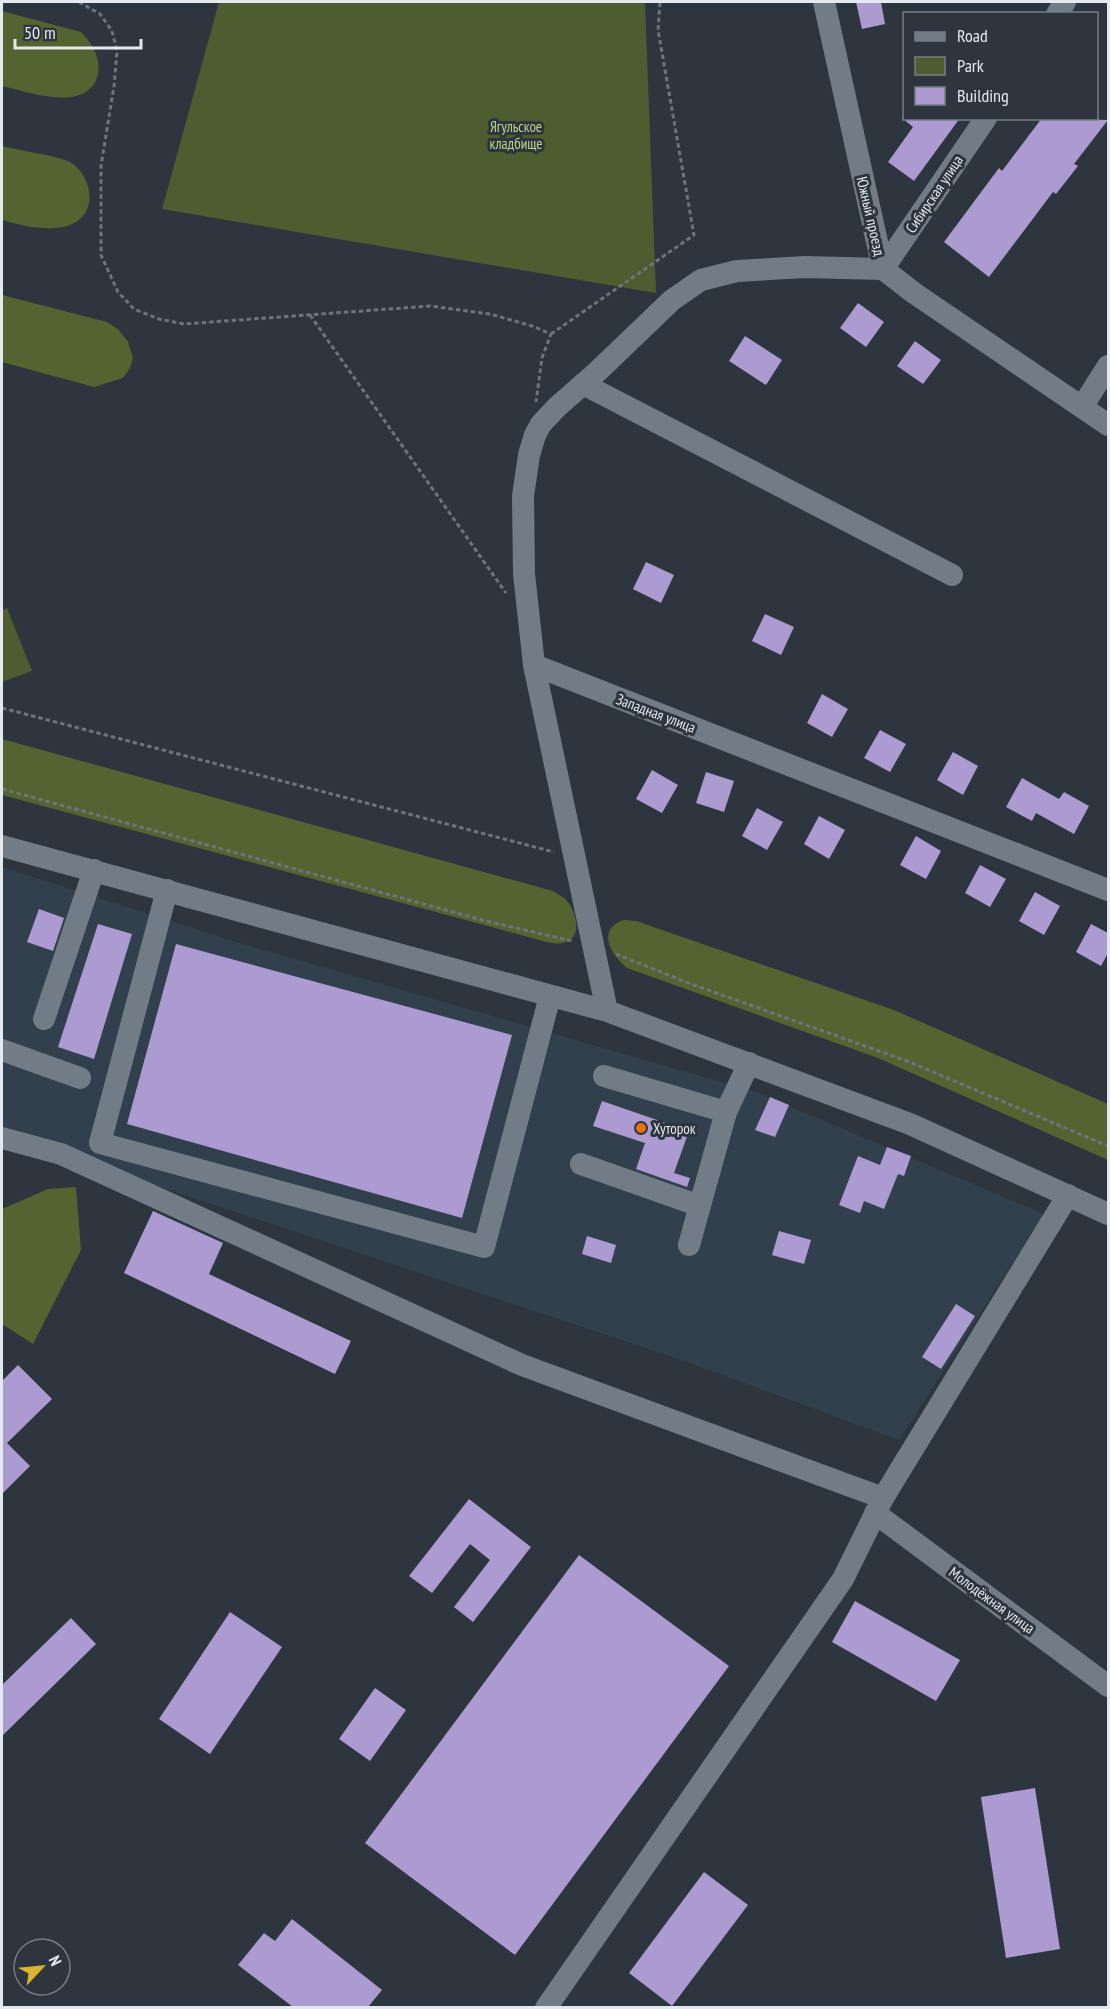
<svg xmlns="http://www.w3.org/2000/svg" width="1110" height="2009" font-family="'PT Sans Narrow',sans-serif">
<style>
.built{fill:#32404d}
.green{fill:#4e5d2f}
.forest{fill:#546430}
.building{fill:#ab9bd0}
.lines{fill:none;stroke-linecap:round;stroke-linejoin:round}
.path{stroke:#6d747c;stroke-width:3;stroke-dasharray:4.5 3;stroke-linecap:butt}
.minor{stroke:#727c86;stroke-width:22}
.food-dot{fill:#e8710a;stroke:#2d353e;stroke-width:2}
.labels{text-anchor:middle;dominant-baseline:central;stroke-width:6;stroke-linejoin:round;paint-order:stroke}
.park-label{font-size:15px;fill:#bad485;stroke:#2d353e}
.street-label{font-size:15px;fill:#e4e9ef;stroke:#2d353e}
.poi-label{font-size:15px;fill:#e4e9ef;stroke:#2d353e;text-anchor:start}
</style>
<rect width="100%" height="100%" fill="#2d353e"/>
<!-- built -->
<path class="built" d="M2 867 236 942 756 1092 1044 1214 899 1440 682 1360 61 1154 2 1138Z"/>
<!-- green -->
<path class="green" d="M219 2H645L656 293 162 209Z
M7 608 32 671 2 682V610Z"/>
<!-- forest -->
<path class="forest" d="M2 11 81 32C92 43 101 58 98 74 89 114 28 92 2 86Z
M2 146C16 150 59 156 70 162 93 176 99 214 70 225 51 232 21 226 2 220Z
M2 295 107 322 119 330 128 342 133 358 130 368 123 378 94 387 2 362Z
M2 739 553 891C557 894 562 896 565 899 574 907 582 930 571 939 563 946 551 943 543 941L2 795Z
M623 920 636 921 894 1010 1108 1104V1160L878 1058 627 968C611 955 596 930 623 920Z
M76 1187 81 1250 33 1344 2 1324V1209L48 1189Z"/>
<!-- building -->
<path class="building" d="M856 2H881L885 24 862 29Z
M902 118H960L914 181 888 162 913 127Z
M1042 118 1108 120 1074 164 1078 166 1056 194 1053 192 989 277 944 242 999 168 1002 171Z
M858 303 884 322 866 347 840 328Z
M745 336 782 360 766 385 729 361Z
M915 341 941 360 923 384 897 366Z
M646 562 674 575 661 603 633 589Z
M765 614 794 627 781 655 752 641Z
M822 694 848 709 832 737 807 723Z
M880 730 906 744 890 772 864 758Z
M953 752 978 766 963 795 937 780Z
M652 770 678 785 662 813 636 799Z
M706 772 734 781 724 812 696 803Z
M1022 778 1059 799 1064 792 1089 806 1074 834 1036 813 1032 821 1006 807Z
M757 808 783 822 767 850 742 836Z
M819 816 845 830 829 859 804 844Z
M916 836 941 851 926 879 900 865Z
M980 865 1006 879 990 907 965 893Z
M1035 892 1060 906 1044 935 1019 921Z
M39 909 64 918 53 951 27 942Z
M98 924 132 934 94 1059 58 1047Z
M1091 924 1108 933V953L1101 966 1076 952Z
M176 944 512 1035 462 1218 127 1124Z
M770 1097 789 1105 775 1137 755 1130Z
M602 1101 689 1131 674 1173 690 1178 687 1187 636 1169 645 1143 593 1126Z
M887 1147 911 1156 904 1176 898 1174 884 1209 864 1201 860 1213 839 1205 858 1156 880 1165Z
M153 1211 223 1243 209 1274 351 1341 335 1374 124 1273Z
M779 1231 811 1240 804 1264 772 1255Z
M587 1236 616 1245 611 1263 582 1254Z
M956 1304 975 1316 941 1369 922 1357Z
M18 1365 52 1399 7 1443 30 1466 2 1494V1381Z
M469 1499 531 1547 473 1622 454 1607 490 1560 470 1544 432 1593 409 1576Z
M579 1555 729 1666 515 1955 365 1843Z
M855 1601 960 1660 936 1701 832 1642Z
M230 1612 282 1647 210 1754 159 1719Z
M71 1618 96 1644 2 1736V1685Z
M375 1688 406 1710 370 1761 339 1739Z
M1035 1788 1060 1949 1006 1958 981 1797Z
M704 1872 748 1905 672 2006 629 1973Z
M292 1919 382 1990 368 2007H293L238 1965 264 1933 275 1941Z"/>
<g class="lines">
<!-- path -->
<path class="path" d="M79 2 100 14 112 31 117 51 114 86 101 166V255L118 292 134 309 159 319 184 324 430 306 490 314 532 326 551 334 542 358 536 402
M310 315 506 593
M551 334 694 235 658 30 660 2
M2 708 554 852
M2 789 486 921 572 941
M616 954 691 984 907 1061 1108 1146"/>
<!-- minor -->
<path class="minor" d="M824 2 883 269 914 293 1108 425
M1057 14 1065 2
M583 384 952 575
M1082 407 1108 366
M534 665 524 574 523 496 529 455 535 435 541 424 557 407 598 371 672 300 701 280 737 271 805 267 883 269 986 118
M2 846 607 1011 910 1124 1108 1214
M167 890 100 1143 484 1247 550 996
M607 1011 534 665 1108 890
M44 1019 94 870
M2 1050 80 1078
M604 1076 726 1112 749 1063
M2 1138 61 1154 522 1365 883 1498
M581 1164 700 1206
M689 1245 726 1112
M875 1513 1108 1686
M546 2008 843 1579 883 1498 1068 1195"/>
</g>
<!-- markers -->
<circle class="food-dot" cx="641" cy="1128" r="6"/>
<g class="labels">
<!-- park labels -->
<g class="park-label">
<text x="516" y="126">Ягульское<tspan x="516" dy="17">кладбище</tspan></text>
</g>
<!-- street labels -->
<g class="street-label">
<text transform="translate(934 194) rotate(-56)">Сибирская улица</text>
<text transform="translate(871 216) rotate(77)">Южный проезд</text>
<text transform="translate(656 713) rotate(21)">Западная улица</text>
<text transform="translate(992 1600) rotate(36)">Молодёжная улица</text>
</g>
<!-- poi labels -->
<g class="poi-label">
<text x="653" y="1128">Хуторок</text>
</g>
</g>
<!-- border -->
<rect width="1110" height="2009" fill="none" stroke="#e4e9ef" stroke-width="6"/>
<!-- legend -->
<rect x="903" y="12" width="195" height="108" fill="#2d353e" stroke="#767d85" stroke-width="1.5"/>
<rect x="915" y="32" width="30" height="9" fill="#727c86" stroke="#767d85" stroke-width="1.5"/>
<text x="957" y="42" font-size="18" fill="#e4e9ef">Road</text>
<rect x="915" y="57" width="30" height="18" fill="#4e5d2f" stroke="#767d85" stroke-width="1.5"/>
<text x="957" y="72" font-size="18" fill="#e4e9ef">Park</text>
<rect x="915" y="87" width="30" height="18" fill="#ab9bd0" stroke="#767d85" stroke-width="1.5"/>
<text x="957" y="102" font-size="18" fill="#e4e9ef">Building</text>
<!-- north arrow -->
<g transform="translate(42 1967) rotate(64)"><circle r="28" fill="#2d353e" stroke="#767d85" stroke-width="1.5"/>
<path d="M0-4.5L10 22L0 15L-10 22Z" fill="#dab333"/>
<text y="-9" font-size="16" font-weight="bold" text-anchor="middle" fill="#e4e9ef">N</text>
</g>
<!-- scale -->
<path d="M15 39v9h126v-9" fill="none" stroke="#e4e9ef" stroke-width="3"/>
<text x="24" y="39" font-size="18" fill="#e4e9ef" stroke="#2d353e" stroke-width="4.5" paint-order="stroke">50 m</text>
</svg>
